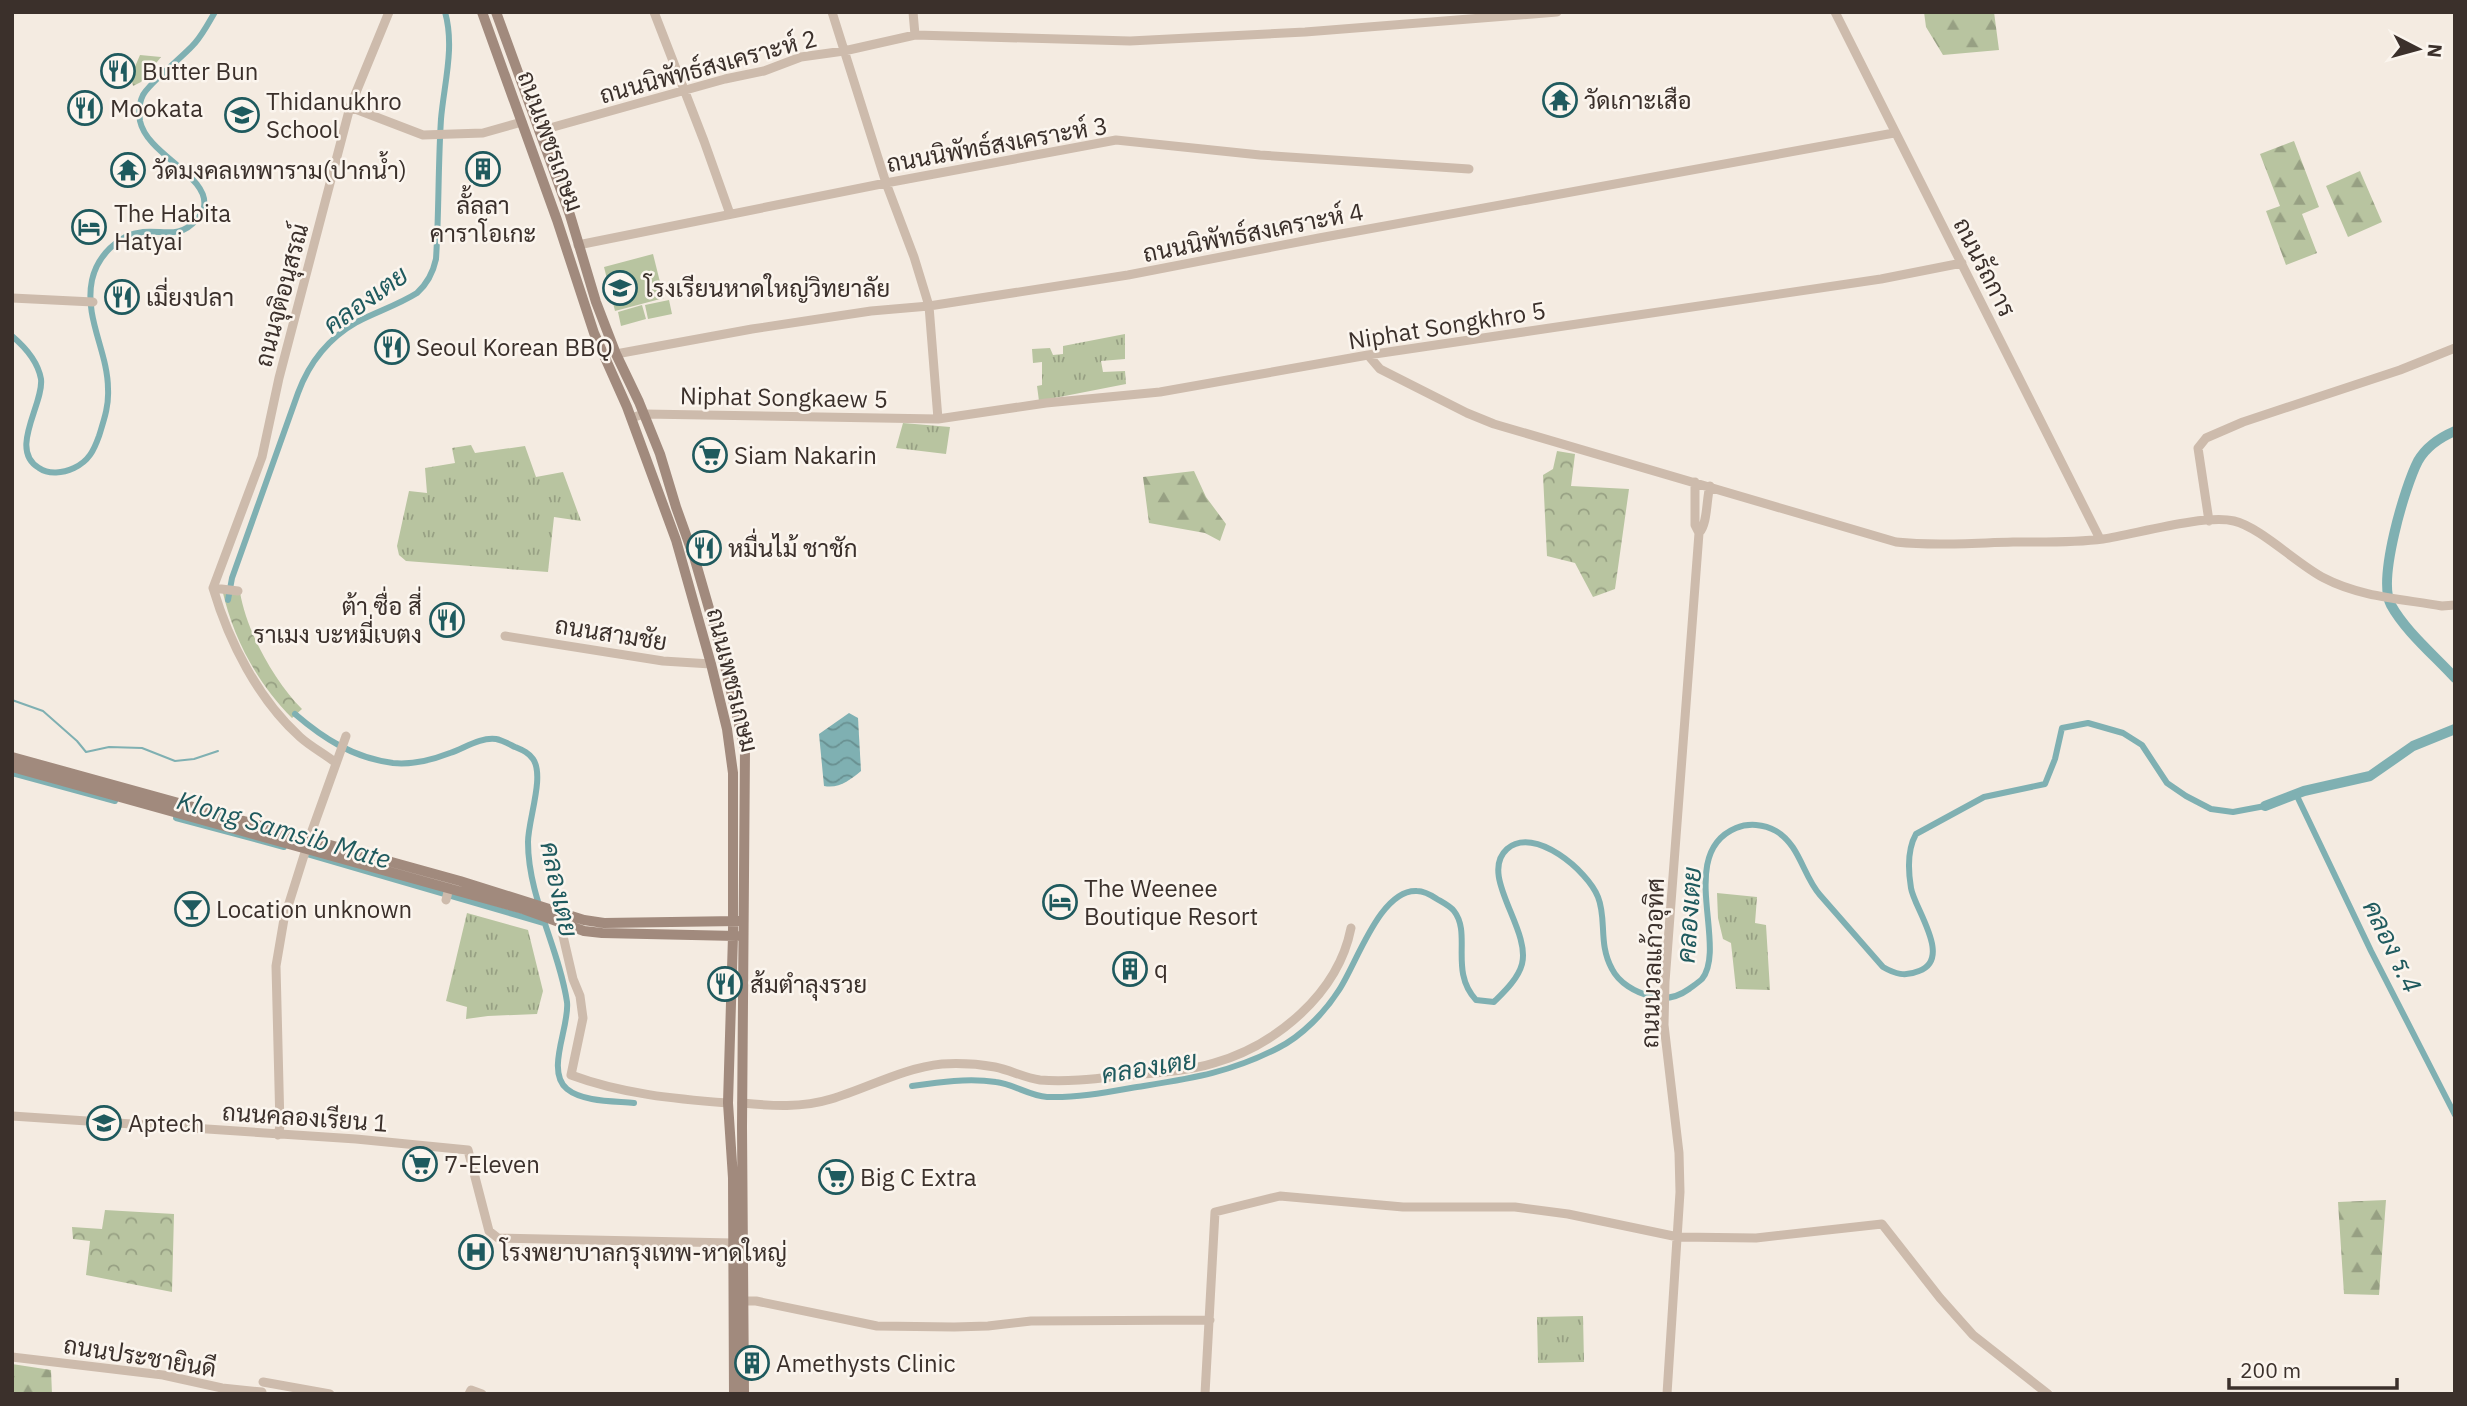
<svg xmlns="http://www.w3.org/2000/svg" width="2467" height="1406" font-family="'IBM Plex Sans',Sarabun,sans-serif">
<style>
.grass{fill:url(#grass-tufts)}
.forest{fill:url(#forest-firs)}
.park{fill:url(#park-crowns)}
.garden{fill:#b8c4a0}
.water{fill:url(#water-waves)}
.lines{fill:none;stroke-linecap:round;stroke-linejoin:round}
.stream{stroke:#7fb0b2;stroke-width:2}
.canal{stroke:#7fb0b2;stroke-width:6}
.river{stroke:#7fb0b2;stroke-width:10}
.tertiary{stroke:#cdbbac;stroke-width:9}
.secondary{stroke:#a18a7d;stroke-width:10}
.labels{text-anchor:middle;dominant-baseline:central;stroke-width:5;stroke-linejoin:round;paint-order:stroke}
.street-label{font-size:24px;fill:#3b302b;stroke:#fbf5ee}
.poi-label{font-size:24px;fill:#3b302b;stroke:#fbf5ee;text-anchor:start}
.water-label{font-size:26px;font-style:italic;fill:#1f5a5e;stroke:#fbf5ee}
</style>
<defs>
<pattern id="grass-tufts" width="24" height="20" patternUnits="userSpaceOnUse" patternTransform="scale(1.75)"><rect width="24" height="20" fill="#b8c4a0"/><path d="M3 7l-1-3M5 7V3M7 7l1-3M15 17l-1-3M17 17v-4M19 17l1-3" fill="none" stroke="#97a083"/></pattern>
<pattern id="forest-firs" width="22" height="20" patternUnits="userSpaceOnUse" patternTransform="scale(1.75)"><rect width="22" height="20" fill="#b8c4a0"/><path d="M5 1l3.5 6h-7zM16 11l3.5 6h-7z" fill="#97a083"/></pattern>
<pattern id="park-crowns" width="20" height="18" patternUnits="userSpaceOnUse" patternTransform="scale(1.75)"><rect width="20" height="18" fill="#b8c4a0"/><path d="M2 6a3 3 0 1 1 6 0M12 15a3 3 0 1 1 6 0" fill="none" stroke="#97a083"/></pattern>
<pattern id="water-waves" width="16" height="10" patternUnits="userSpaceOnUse" patternTransform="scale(1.75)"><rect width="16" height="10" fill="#7fb0b2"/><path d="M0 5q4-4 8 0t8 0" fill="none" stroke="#699091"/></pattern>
</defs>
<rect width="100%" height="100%" fill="#f4ebe1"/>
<!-- grass -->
<path class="grass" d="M1125 334V359L1101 361 1103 372 1125 371 1126 384 1039 401 1037 386 1042 385V362L1033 363 1032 349 1050 348 1053 355 1063 354V346Z
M903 423 950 427 946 454 896 448Z
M471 445 475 453 525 446 536 477 563 472 581 521 554 517 548 572 406 561 399 555 397 546 409 491 427 493 425 468 455 463 452 448Z
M1717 893 1757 897 1755 923 1766 925 1770 990 1736 989 1731 943 1723 939 1718 918Z
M467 913 528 930 543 991 537 1014 488 1016 466 1019 467 1007 446 1001Z
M1583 1316 1584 1362 1538 1363 1537 1317Z"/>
<!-- forest -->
<path class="forest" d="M1924 12H1994L1999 50 1943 55 1926 27Z
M2294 141 2319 207 2302 214 2317 253 2286 265 2266 211 2280 206 2260 154Z
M2360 171 2382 222 2348 237 2326 186Z
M1194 471 1206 497 1226 524 1220 541 1205 533 1149 523 1143 477Z
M2386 1200 2379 1295 2344 1294 2338 1202Z
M12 1364 51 1370 52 1394H12Z"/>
<!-- park -->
<path class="park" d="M140 55 161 57 141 82 133 86 131 76Z
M1557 451 1575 454 1571 486 1629 489 1615 589 1593 597 1575 563 1547 556 1543 475 1553 469Z
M222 589 240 592C246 630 274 681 302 709L292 718C257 683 233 638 222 589Z
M105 1210 174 1214 172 1292 86 1275 90 1241 73 1239 72 1227 102 1229Z"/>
<!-- garden -->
<path class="garden" d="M653 254 664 298 615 311 604 267Z
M669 300 672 314 648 319 645 305Z
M642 305 646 319 621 326 618 312Z"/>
<!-- water -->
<path class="water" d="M849 713 858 718 861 771C850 780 839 789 824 786L819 734Z"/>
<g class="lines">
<!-- stream -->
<path class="stream" d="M12 700 43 711 77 741 86 752 109 747 142 748 175 761 194 759 218 751"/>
<!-- canal -->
<path class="canal" d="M12 336C25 347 38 362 41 379 44 404 8 450 39 468 49 475 63 473 74 468 89 461 94 450 99 436 104 420 109 406 108 389 108 352 84 318 92 280 97 257 118 234 143 232 163 230 180 239 196 220 200 216 203 212 204 207 210 176 147 155 140 121 139 114 139 103 143 95 150 82 183 57 195 43 203 34 209 22 215 12
M228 600 232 578 298 393C309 363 329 338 357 322 376 312 398 305 417 293 428 283 433 273 436 259 439 212 438 166 441 119 444 84 455 47 445 12
M295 714C324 739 354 758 393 763 413 765 432 760 450 753 465 748 480 737 496 739 502 740 509 744 515 747 522 750 528 752 533 759 545 776 528 820 528 842 528 897 559 948 567 1002 570 1026 545 1071 567 1089 583 1102 614 1101 634 1103
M12 773 115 801
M2296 794 2371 951 2455 1115
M176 818 284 847
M304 853 544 923
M912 1086C940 1082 968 1078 996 1082 1013 1084 1030 1096 1047 1097 1075 1098 1103 1093 1131 1088 1186 1079 1228 1074 1278 1048 1302 1036 1325 1012 1339 990 1357 963 1380 889 1417 891 1424 891 1431 895 1437 899 1442 902 1450 906 1454 911 1472 934 1449 971 1476 1000L1494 1002C1504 992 1518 979 1522 964 1531 929 1478 875 1507 849 1534 825 1588 871 1598 897 1607 919 1598 944 1612 969 1619 983 1635 992 1650 996 1664 1000 1678 997 1689 989 1693 986 1699 982 1702 979 1728 946 1676 853 1736 828 1748 823 1764 824 1776 831 1800 845 1803 876 1820 895 1841 919 1862 943 1883 967 1895 974 1905 977 1919 971 1953 959 1914 908 1911 888 1908 870 1907 850 1916 834L1984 797 2045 784 2055 759 2062 728 2088 723 2123 733 2142 745 2167 783 2186 796 2211 809 2233 812 2265 806"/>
<!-- river -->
<path class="river" d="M2455 431C2441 437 2426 447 2418 461 2405 486 2377 580 2391 605 2406 632 2434 655 2455 678
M2265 806 2304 791 2370 776 2413 746 2455 729"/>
<!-- tertiary -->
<path class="tertiary" d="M654 12 704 141 730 214
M832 12 886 183 914 257 929 306 938 419
M913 12 915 35
M1835 12 2100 539
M350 107 423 135 483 133 522 122
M539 131 725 79 764 71 801 57 844 51 915 35 1130 41 1305 32 1557 12
M578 245 886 183 1116 140 1260 155 1469 169
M12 298 93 302
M616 354 752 329 871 311 929 306 1128 275 1319 238 1894 133
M1368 355 1380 369 1467 413 1494 424 1896 542C1934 546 1973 543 2013 542 2042 542 2073 543 2103 539 2136 534 2204 514 2234 521 2260 527 2297 564 2324 578 2360 597 2403 599 2442 606L2455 605
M631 418 644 414 938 419 1046 403 1160 392 1368 355 1881 279 1962 263
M1695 482V525L1699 533
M2209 521 2198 448 2206 438 2243 422 2400 370 2455 348
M213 588 262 457 279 378 350 107 389 12
M213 588C229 642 258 699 300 737 311 747 325 754 336 763
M213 588 238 591
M505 636 663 661 711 664
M309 839 346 736
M446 900 449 888
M560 923 573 979 580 996 583 1018 571 1075C622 1094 675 1099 728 1103
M742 1103C772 1106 802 1108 831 1099 868 1088 903 1068 942 1064 959 1063 978 1064 995 1067 1010 1070 1025 1078 1040 1080 1067 1082 1093 1079 1120 1076 1150 1073 1185 1072 1214 1063 1276 1045 1338 994 1351 928
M12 1116 356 1139 468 1150 489 1231 498 1238 733 1243
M278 1135 280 1126 276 966 284 919 306 849
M740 1301H756L877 1326 954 1327 988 1326 1031 1321 1210 1320
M12 1357 163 1375 222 1388 262 1392
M263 1382 330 1394
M469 1394 471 1390 482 1394
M1205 1394 1215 1212 1280 1196 1403 1207H1515L1568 1214 1678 1237 1756 1238 1882 1224 1940 1298 1973 1335 2048 1394
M1667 1394 1680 1192 1679 1153 1664 1025 1665 982 1699 533C1708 523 1706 500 1710 486"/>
<!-- secondary -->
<path class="secondary" d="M482 12 557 220 594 333 627 407 676 540 711 664 727 729 733 773V936L728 1103 733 1178 734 1394
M496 12 570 215 596 302 616 354 639 402 660 454 676 507 695 560 721 650 745 749 742 1127 744 1394
M12 757 460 881 584 920 604 923 738 921
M12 767 523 909 584 931 602 933 737 936"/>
</g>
<!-- icons -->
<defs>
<g id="restaurant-ring" transform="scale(1.75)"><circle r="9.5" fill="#fbf5ee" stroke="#1f5a5e" stroke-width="1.5"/><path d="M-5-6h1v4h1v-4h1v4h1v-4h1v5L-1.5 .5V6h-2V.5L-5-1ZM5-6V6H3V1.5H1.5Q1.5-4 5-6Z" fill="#1f5a5e"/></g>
<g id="temple-ring" transform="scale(1.75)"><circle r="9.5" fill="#fbf5ee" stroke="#1f5a5e" stroke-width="1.5"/><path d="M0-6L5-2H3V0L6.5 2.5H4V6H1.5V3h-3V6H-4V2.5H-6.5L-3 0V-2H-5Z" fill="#1f5a5e"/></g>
<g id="school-ring" transform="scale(1.75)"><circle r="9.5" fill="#fbf5ee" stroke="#1f5a5e" stroke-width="1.5"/><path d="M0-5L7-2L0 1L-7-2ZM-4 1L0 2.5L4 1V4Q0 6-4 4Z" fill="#1f5a5e"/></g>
<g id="building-ring" transform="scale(1.75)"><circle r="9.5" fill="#fbf5ee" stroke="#1f5a5e" stroke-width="1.5"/><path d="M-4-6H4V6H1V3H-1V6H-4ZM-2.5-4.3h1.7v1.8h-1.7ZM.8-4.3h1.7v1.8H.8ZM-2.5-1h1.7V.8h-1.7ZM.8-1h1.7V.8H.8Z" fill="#1f5a5e"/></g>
<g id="hotel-ring" transform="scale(1.75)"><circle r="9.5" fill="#fbf5ee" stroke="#1f5a5e" stroke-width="1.5"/><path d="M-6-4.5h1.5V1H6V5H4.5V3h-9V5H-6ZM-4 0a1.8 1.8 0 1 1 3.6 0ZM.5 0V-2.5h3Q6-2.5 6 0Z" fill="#1f5a5e"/></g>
<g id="supermarket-ring" transform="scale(1.75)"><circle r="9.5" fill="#fbf5ee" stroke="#1f5a5e" stroke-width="1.5"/><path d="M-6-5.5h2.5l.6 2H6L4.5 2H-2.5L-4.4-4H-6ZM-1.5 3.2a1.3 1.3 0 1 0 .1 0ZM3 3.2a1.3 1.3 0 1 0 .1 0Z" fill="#1f5a5e"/></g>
<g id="bar-ring" transform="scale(1.75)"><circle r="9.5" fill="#fbf5ee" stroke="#1f5a5e" stroke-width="1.5"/><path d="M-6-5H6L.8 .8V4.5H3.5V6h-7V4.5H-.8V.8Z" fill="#1f5a5e"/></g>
<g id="hospital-ring" transform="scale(1.75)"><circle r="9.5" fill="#fbf5ee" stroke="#1f5a5e" stroke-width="1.5"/><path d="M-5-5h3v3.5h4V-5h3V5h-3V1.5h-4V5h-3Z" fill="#1f5a5e"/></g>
</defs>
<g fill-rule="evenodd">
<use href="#restaurant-ring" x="118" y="71"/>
<use href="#temple-ring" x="1560" y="100"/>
<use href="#restaurant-ring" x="85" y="108"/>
<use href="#school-ring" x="242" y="115"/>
<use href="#building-ring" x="483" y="169"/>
<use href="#temple-ring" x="128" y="170"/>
<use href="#hotel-ring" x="89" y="227"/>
<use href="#school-ring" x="620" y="288"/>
<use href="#restaurant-ring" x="122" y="297"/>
<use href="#restaurant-ring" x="392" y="347"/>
<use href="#supermarket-ring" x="710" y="455"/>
<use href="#restaurant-ring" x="704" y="548"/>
<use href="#restaurant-ring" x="447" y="620"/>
<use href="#hotel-ring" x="1060" y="902"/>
<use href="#bar-ring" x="192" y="909"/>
<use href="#building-ring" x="1130" y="969"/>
<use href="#restaurant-ring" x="725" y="984"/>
<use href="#school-ring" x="104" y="1123"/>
<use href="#supermarket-ring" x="420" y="1164"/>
<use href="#supermarket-ring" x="836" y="1177"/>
<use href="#hospital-ring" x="476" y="1252"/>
<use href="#building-ring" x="752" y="1363"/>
</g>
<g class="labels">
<!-- street labels -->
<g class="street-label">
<text transform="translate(708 66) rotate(-15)">ถนนนิพัทธ์สงเคราะห์ 2</text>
<text transform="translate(551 141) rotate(70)">ถนนเพชรเกษม</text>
<text transform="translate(997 144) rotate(-10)">ถนนนิพัทธ์สงเคราะห์ 3</text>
<text transform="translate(1253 232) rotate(-11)">ถนนนิพัทธ์สงเคราะห์ 4</text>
<text transform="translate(1985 267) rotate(63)">ถนนรัถการ</text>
<text transform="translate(281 295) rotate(-75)">ถนนจุติอนุสรณ์</text>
<text transform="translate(1447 325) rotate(-9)">Niphat Songkhro 5</text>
<text transform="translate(784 397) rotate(1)">Niphat Songkaew 5</text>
<text transform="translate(611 633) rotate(9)">ถนนสามชัย</text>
<text transform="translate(733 680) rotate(76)">ถนนเพชรเกษม</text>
<text transform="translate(1652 963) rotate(-88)">ถนนนวลแก้วอุทิศ</text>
<text transform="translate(305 1117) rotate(4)">ถนนคลองเรียน 1</text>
<text transform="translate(140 1356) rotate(9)">ถนนประชายินดี</text>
</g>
<!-- poi labels -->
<g class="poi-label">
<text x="142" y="71">Butter Bun</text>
<text x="1584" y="100">วัดเกาะเสือ</text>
<text x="266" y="101">Thidanukhro<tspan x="266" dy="28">School</tspan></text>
<text x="110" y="108">Mookata</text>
<text x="152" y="170">วัดมงคลเทพาราม(ปากน้ำ)</text>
<text x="483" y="205" text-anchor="middle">ลั้ลลา<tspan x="483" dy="28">คาราโอเกะ</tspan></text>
<text x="114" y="213">The Habita<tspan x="114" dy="28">Hatyai</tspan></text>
<text x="644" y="288">โรงเรียนหาดใหญ่วิทยาลัย</text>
<text x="146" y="297">เมี่ยงปลา</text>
<text x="416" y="347">Seoul Korean BBQ</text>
<text x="734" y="455">Siam Nakarin</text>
<text x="728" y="548">หมื่นไม้ ชาชัก</text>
<text x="422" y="606" text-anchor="end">ต้า ซื่อ สี่<tspan x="422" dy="28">ราเมง บะหมี่เบตง</tspan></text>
<text x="1084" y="888">The Weenee<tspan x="1084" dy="28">Boutique Resort</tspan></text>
<text x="216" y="909">Location unknown</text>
<text x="1154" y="969">q</text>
<text x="750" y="984">ส้มตำลุงรวย</text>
<text x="128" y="1123">Aptech</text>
<text x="444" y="1164">7-Eleven</text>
<text x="860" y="1177">Big C Extra</text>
<text x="500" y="1252">โรงพยาบาลกรุงเทพ-หาดใหญ่</text>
<text x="776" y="1363">Amethysts Clinic</text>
</g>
<!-- water labels -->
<g class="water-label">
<text transform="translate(365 299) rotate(-35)">คลองเตย</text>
<text transform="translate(284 829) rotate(16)">Klong Samsib Mate</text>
<text transform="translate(560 889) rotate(78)">คลองเตย</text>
<text transform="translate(1688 915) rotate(-86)">คลองเตย</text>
<text transform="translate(2393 946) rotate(64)">คลอง ร.4</text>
<text transform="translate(1149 1066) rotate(-9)">คลองเตย</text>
</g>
</g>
<!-- border -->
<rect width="2467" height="1406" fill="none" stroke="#3b302b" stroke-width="28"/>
<!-- north arrow -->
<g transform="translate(2418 49) rotate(96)" stroke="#fbf5ee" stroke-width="5" paint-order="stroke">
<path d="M0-5L12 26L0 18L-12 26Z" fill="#3b302b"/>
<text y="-10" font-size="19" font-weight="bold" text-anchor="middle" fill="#3b302b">N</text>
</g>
<!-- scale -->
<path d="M2229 1378v10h168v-10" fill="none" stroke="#3b302b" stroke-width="3.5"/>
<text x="2240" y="1378" font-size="21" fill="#3b302b" stroke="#fbf5ee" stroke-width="5" paint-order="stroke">200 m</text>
</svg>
